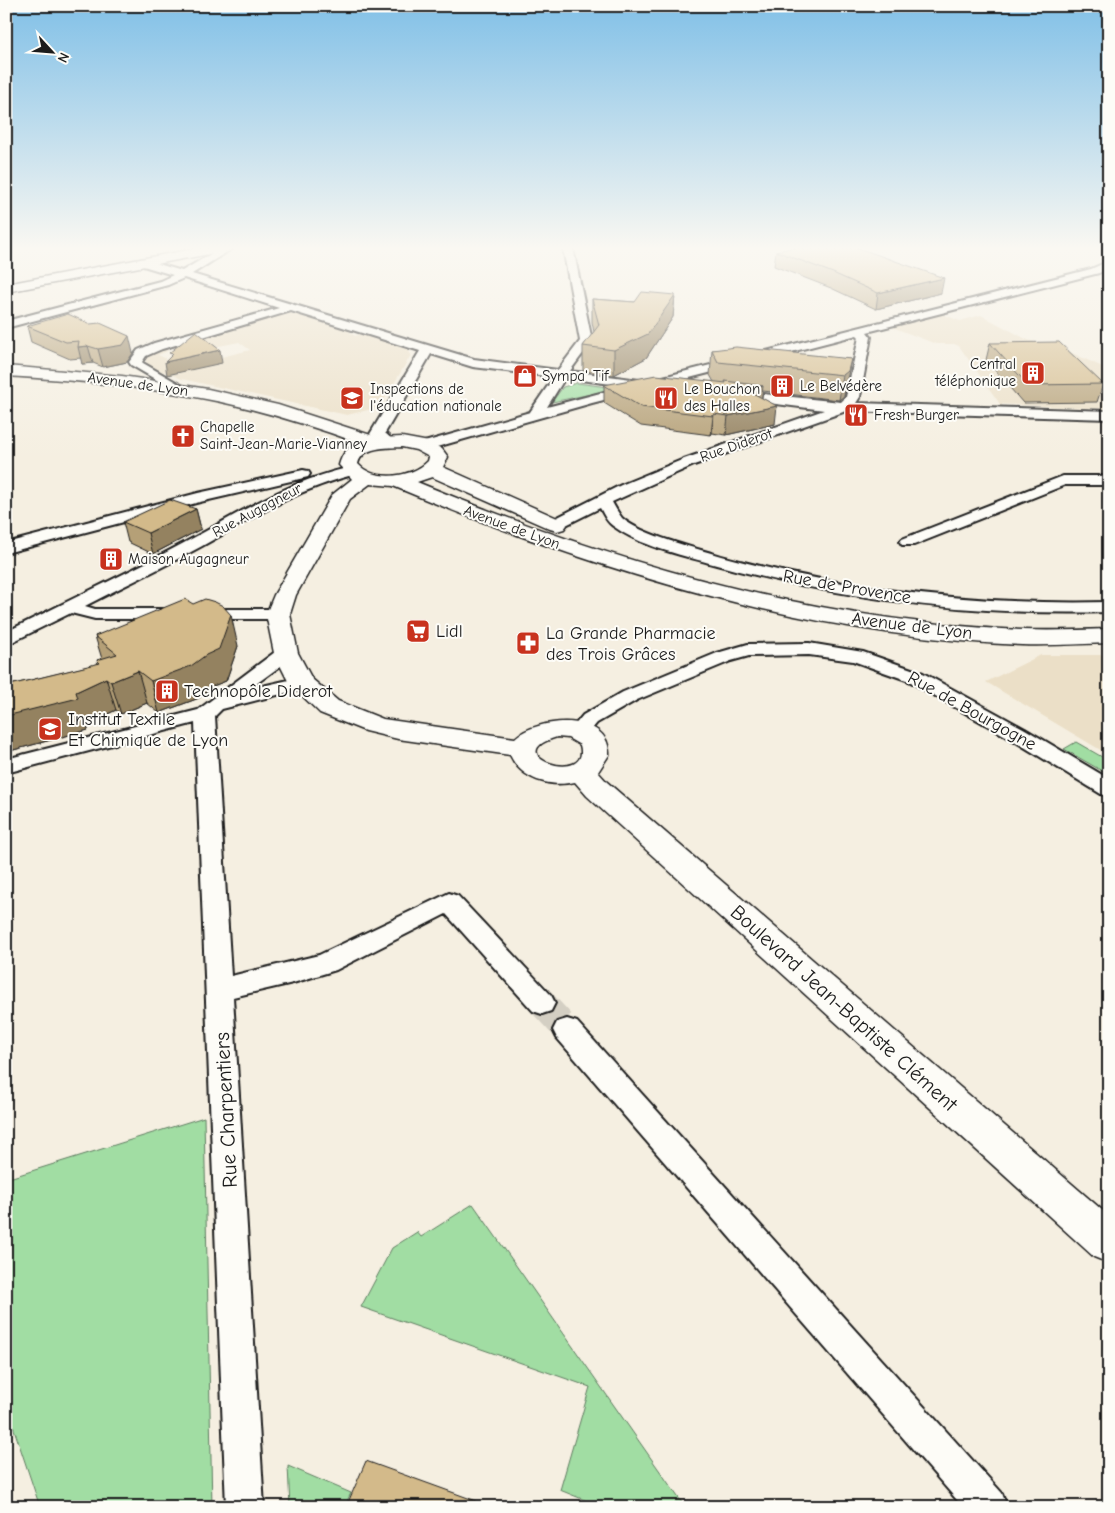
<svg xmlns="http://www.w3.org/2000/svg" width="1115" height="1513" font-family="'Comic Neue',sans-serif">
<style>
.built{fill:#ebdfc7}
.green{fill:#a1dda3;stroke:#5e7c60}
.lines{fill:none;stroke-linecap:round;stroke-linejoin:round}
.street-tunnel{stroke:#d4cfc3;stroke-width:28;stroke-dasharray:28 14;stroke-linecap:butt}
.street-casing{stroke:#1c1c1c;stroke-width:4}
.secondary-casing{stroke:#1c1c1c;stroke-width:3}
.street{fill:#fdfcf7;fill-rule:evenodd}
.secondary{fill:#fdfcf7;fill-rule:evenodd}
.wall{fill:#b5a077;stroke:#1c1c1c}
.shaded-wall{fill:#948261;stroke:#1c1c1c}
.building{fill:#d3ba8a;stroke:#1c1c1c}
.labels{text-anchor:middle;dominant-baseline:central;stroke-width:4;stroke-linejoin:round;paint-order:stroke}
.far-poi-label{font-size:15px;fill:#1c1c1c;stroke:#fdfcf7;text-anchor:start}
.far-street-label{font-size:15px;fill:#1c1c1c;stroke:#fdfcf7}
.street-label{font-size:18px;fill:#1c1c1c;stroke:#fdfcf7}
.poi-label{font-size:18px;fill:#1c1c1c;stroke:#fdfcf7;text-anchor:start}
.near-street-label{font-size:21px;fill:#1c1c1c;stroke:#fdfcf7}
</style>
<rect width="100%" height="100%" fill="#f5efe1"/>
<filter id="ink" filterUnits="userSpaceOnUse"><feTurbulence type="fractalNoise" baseFrequency=".02" numOctaves="2"/><feDisplacementMap in="SourceGraphic" scale="10" xChannelSelector="R" yChannelSelector="G"/><feConvolveMatrix kernelMatrix="1 2 1 2 8 2 1 2 1" color-interpolation-filters="sRGB"/></filter>
<g filter="url(#ink)">
<!-- built -->
<path class="built" d="M290 313 347 330 355 336 360 334 406 349 411 355 380 407 347 415 182 379 154 368 147 364 145 358 148 355 161 348 168 351 158 355 165 358V360L169 361 221 357 250 350 239 342 209 348 198 338 282 314Z
M942 314 960 321 981 315 1028 340 1070 352 1109 370V409L1000 404 959 346 954 344H936L892 327Z
M1041 655H1109V755L986 682Z"/>
<!-- green -->
<path class="green" d="M577 383 607 387 610 390 552 402 563 387Z
M1076 742 1109 761V775L1064 749Z
M204 1117 212 1507H40L6 1405V1179Z
M473 1204 685 1507H602L560 1490 590 1387 361 1307 392 1248 417 1232 421 1237Z
M288 1466 351 1493 344 1507H290Z"/>
<g class="lines">
<!-- street-tunnel -->
<path class="street-tunnel" d="M542 1003 567 1030"/>
<!-- street casing -->
<g class="street-casing">
<path id="street" d="M221 248H233L192 274 474 359 558 370 580 341 563 248H573L592 341 570 371 647 381 1091 269 1109 261V268L1099 273 867 332 871 337 860 397 856 403 1109 411V419L846 411 694 465 612 502C615 507 618 513 622 518 641 535 696 548 721 556 849 591 977 605 1109 602V612C971 616 842 600 709 563 678 554 640 546 613 526 607 522 604 515 600 508L562 527H550L548 524 550 521 621 485 684 459 824 410 735 399 728 395 730 392 735 391 841 402 846 397 859 337 857 335 592 403 426 450 421 449 419 446 421 443 530 412 554 377 473 367 431 354 385 433 395 442 393 445C384 447 375 441 370 434L420 351 291 311 162 349 146 356 142 362 143 363 188 389 182 393 177 392 131 365 129 362 138 350 154 343 279 308 184 278 168 285 6 328V321L160 281 173 275 140 265V261H148L182 271ZM565 378 627 386 547 407Z
M351 467 356 468 358 471 356 474C302 488 265 510 218 537 175 562 129 583 85 606L95 609H278L284 610 287 614 284 618 278 619H95L71 613 6 645V632C73 598 141 567 206 531 257 502 293 481 351 467Z
M303 470 308 471 310 474 308 477 200 502 6 553V543L198 493Z
M1063 476H1109V485H1065L914 545H902L900 542 902 539Z
M809 643 863 652 923 673 1025 729 1109 779V796L1101 794 1011 739 909 681 853 661 809 655 749 656 731 661 637 700 597 723 586 736 579 738 572 736 569 732 583 715 623 692 717 653 748 644Z
M286 647 293 649 295 653 293 657 249 689 302 677 309 679 312 683 309 687 222 709 215 716 231 976 319 955 449 893 458 896 551 995 555 1003 551 1011 542 1014 533 1011 446 914 336 970 293 983 233 997 264 1507H226L195 723 6 773V759L198 710 279 649Z
M567 1019 577 1022 1002 1493 1007 1507H963L557 1038 553 1030 557 1022Z"/>
</g>
<!-- secondary casing -->
<g class="secondary-casing">
<path id="secondary" d="M199 248H226L220 252 6 292V284Z
M6 366 122 376 208 389 278 405 380 438 402 437 429 442 442 449 448 457 443 467 564 521 567 525 564 529 557 531 550 529 432 477 417 482C610 562 813 622 1022 630 1051 631 1080 630 1109 629V643C1080 644 1051 646 1022 645 804 636 593 570 393 486L370 484 350 499 296 595 290 614 298 653 312 679 338 701 383 719 515 738C537 717 611 711 609 755L598 772 607 782 1109 1216V1263L1094 1257 587 796 575 782C549 788 521 779 510 755L398 739 365 731 320 713 289 683 274 653 266 614 274 595 332 495 352 479 339 465C342 454 348 446 359 443 309 425 258 409 206 399 140 386 73 380 6 376ZM402 447 416 450 429 457 428 461C412 478 374 482 358 464 362 446 387 448 402 447ZM557 737 568 738 580 745C592 787 496 755 557 737Z"/>
</g>
<!-- street -->
<use href="#street" class="street"/>
<!-- secondary -->
<use href="#secondary" class="secondary"/>
</g>
<!-- wall -->
<path class="wall" d="M776 251 941 293 876 309 831 288 774 266Z
M675 295 673 317 646 358 614 375 583 371V346L594 332 592 322V299L635 302Z
M27 326 133 353 127 362 103 367 93 363 82 364 81 358 70 359 31 342Z
M990 343 1103 384 1097 402 1023 403 986 360Z
M712 350 851 359 844 396 839 400 763 391 762 398 775 424 726 435 712 433 711 435 641 426 604 403V385L714 382 710 375Z
M196 509 201 529 153 554 128 542 123 522Z
M193 604 238 646 226 681 213 686 199 698 159 713 147 703 121 714 116 710 87 724 88 730 6 752V686L98 664 97 660 102 659 95 636Z"/>
<!-- shaded-wall -->
<path class="shaded-wall" d="M944 278 941 293 876 309 878 293Z
M675 295 673 317 646 358 614 375V350Z
M129 336 133 353 127 362 103 367 98 349Z
M88 346 93 363 82 364 78 347Z
M220 350 222 363 167 375 165 362Z
M851 359 844 396 839 400 843 375Z
M763 386 761 404 747 390Z
M777 406 775 424 726 435 728 416Z
M714 414 712 433 711 435 713 416Z
M196 509 201 529 153 554 148 533Z
M231 615 238 646 226 681 213 686 199 698 159 713 151 681Z
M138 671 147 703 121 714 111 682Z
M106 678 116 710 87 724 88 730 6 752V716L76 692Z"/>
<!-- building -->
<path class="building" d="M791 248H858L944 278 878 293 833 273 776 251Z
M642 292 675 295 648 334 614 350 583 346 599 325 592 299 635 302Z
M68 314 90 324 100 323 129 336 123 345 98 349 88 346 78 347 79 341 66 342 27 326Z
M196 331 220 350 165 362 173 354 169 353Z
M1059 342 1103 384 1028 385 990 343Z
M736 347 851 359 848 371 843 375 718 362 712 350Z
M656 375 726 383 725 381 763 386 747 390 777 406 728 416 714 414 713 416 641 407 604 385Z
M170 500 196 509 148 533 123 522Z
M185 599 193 604 205 599 215 602 223 606 231 615 219 649 206 655 191 666 151 681 138 671 111 682 106 678 76 692 78 698 6 716V686L100 663 97 660 117 654 95 636Z
M366 1461 493 1507H346Z"/>
</g>
<!-- sky -->
<linearGradient id="sky" x2="0" y2="1"><stop stop-color="#81c0e7"/><stop offset="0.54" stop-color="#faf8f2"/><stop offset="1" stop-color="#faf8f2" stop-opacity="0"/></linearGradient>
<rect width="1115" height="460" fill="url(#sky)"/>
<!-- icons -->
<defs>
<g id="building-square" transform="scale(1.25)"><rect x="-9" y="-9" width="18" height="18" rx="4" fill="#c8321e" stroke="#fdfcf7"/><path d="M-4-6H4V6H1V3H-1V6H-4ZM-2.5-4.3h1.7v1.8h-1.7ZM.8-4.3h1.7v1.8H.8ZM-2.5-1h1.7V.8h-1.7ZM.8-1h1.7V.8H.8Z" fill="#fff"/></g>
<g id="shop-square" transform="scale(1.25)"><rect x="-9" y="-9" width="18" height="18" rx="4" fill="#c8321e" stroke="#fdfcf7"/><path d="M-5-2.5h2.3a2.7 3.5 0 0 1 5.4 0H5L5.5 6h-11ZM-1.5-2.5h3a1.5 2.3 0 0 0-3 0Z" fill="#fff"/></g>
<g id="school-square" transform="scale(1.25)"><rect x="-9" y="-9" width="18" height="18" rx="4" fill="#c8321e" stroke="#fdfcf7"/><path d="M0-5L7-2L0 1L-7-2ZM-4 1L0 2.5L4 1V4Q0 6-4 4Z" fill="#fff"/></g>
<g id="restaurant-square" transform="scale(1.25)"><rect x="-9" y="-9" width="18" height="18" rx="4" fill="#c8321e" stroke="#fdfcf7"/><path d="M-5-6h1v4h1v-4h1v4h1v-4h1v5L-1.5 .5V6h-2V.5L-5-1ZM5-6V6H3V1.5H1.5Q1.5-4 5-6Z" fill="#fff"/></g>
<g id="church-square" transform="scale(1.25)"><rect x="-9" y="-9" width="18" height="18" rx="4" fill="#c8321e" stroke="#fdfcf7"/><path d="M-1.2-6h2.4v3.5h3.3v2.4h-3.3V6h-2.4V-.1h-3.3v-2.4h3.3Z" fill="#fff"/></g>
<g id="supermarket-square" transform="scale(1.25)"><rect x="-9" y="-9" width="18" height="18" rx="4" fill="#c8321e" stroke="#fdfcf7"/><path d="M-6-5.5h2.5l.6 2H6L4.5 2H-2.5L-4.4-4H-6ZM-1.5 3.2a1.3 1.3 0 1 0 .1 0ZM3 3.2a1.3 1.3 0 1 0 .1 0Z" fill="#fff"/></g>
<g id="pharmacy-square" transform="scale(1.25)"><rect x="-9" y="-9" width="18" height="18" rx="4" fill="#c8321e" stroke="#fdfcf7"/><path d="M-2-6h4v4h4v4h-4v4h-4v-4h-4v-4h4Z" fill="#fff"/></g>
<g id="university-square" transform="scale(1.25)"><rect x="-9" y="-9" width="18" height="18" rx="4" fill="#c8321e" stroke="#fdfcf7"/><path d="M0-5L7-2L0 1L-7-2ZM-4 1L0 2.5L4 1V4Q0 6-4 4Z" fill="#fff"/></g>
</defs>
<g fill-rule="evenodd">
<use href="#building-square" x="1033" y="373"/>
<use href="#shop-square" x="525" y="376"/>
<use href="#building-square" x="782" y="386"/>
<use href="#school-square" x="352" y="398"/>
<use href="#restaurant-square" x="666" y="398"/>
<use href="#restaurant-square" x="856" y="415"/>
<use href="#church-square" x="183" y="436"/>
<use href="#building-square" x="111" y="559"/>
<use href="#supermarket-square" x="418" y="631"/>
<use href="#pharmacy-square" x="528" y="643"/>
<use href="#building-square" x="167" y="691"/>
<use href="#university-square" x="50" y="729"/>
</g>
<g class="labels">
<!-- far-poi labels -->
<g class="far-poi-label">
<text x="1016" y="364" text-anchor="end">Central<tspan x="1016" dy="17">téléphonique</tspan></text>
<text x="542" y="376">Sympa' Tif</text>
<text x="800" y="386">Le Belvédère</text>
<text x="370" y="389">Inspections de<tspan x="370" dy="17">l'éducation nationale</tspan></text>
<text x="684" y="389">Le Bouchon<tspan x="684" dy="17">des Halles</tspan></text>
<text x="874" y="415">Fresh Burger</text>
<text x="200" y="427">Chapelle<tspan x="200" dy="17">Saint-Jean-Marie-Vianney</tspan></text>
<text x="128" y="559">Maison Augagneur</text>
</g>
<!-- far-street labels -->
<g class="far-street-label">
<text transform="translate(138 384) rotate(8)">Avenue de Lyon</text>
<text transform="translate(736 445) rotate(-19)">Rue Diderot</text>
<text transform="translate(257 510) rotate(-28)">Rue Augagneur</text>
<text transform="translate(512 527) rotate(20)">Avenue de Lyon</text>
</g>
<!-- street labels -->
<g class="street-label">
<text transform="translate(847 587) rotate(10)">Rue de Provence</text>
<text transform="translate(912 626) rotate(7)">Avenue de Lyon</text>
<text transform="translate(972 711) rotate(29)">Rue de Bourgogne</text>
</g>
<!-- poi labels -->
<g class="poi-label">
<text x="436" y="631">Lidl</text>
<text x="546" y="633">La Grande Pharmacie<tspan x="546" dy="21">des Trois Grâces</tspan></text>
<text x="184" y="691">Technopôle Diderot</text>
<text x="68" y="719">Institut Textile<tspan x="68" dy="21">Et Chimique de Lyon</tspan></text>
</g>
<!-- near-street labels -->
<g class="near-street-label">
<text transform="translate(844 1008) rotate(42)">Boulevard Jean-Baptiste Clément</text>
<text transform="translate(226 1110) rotate(-93)">Rue Charpentiers</text>
</g>
</g>
<!-- margin -->
<rect width="1115" height="1513" fill="none" stroke="#fdfcf7" stroke-width="25"/>
<rect x="12" y="12" width="1090" height="1488" fill="none" stroke="#1c1c1c" stroke-width="2" filter="url(#ink)"/>
<!-- north arrow -->
<g transform="translate(52 52) rotate(116)" stroke="#fdfcf7" stroke-width="4" paint-order="stroke">
<path d="M0-4L9 19L0 12L-9 19Z" fill="#1c1c1c"/>
<text y="-8" font-size="14" font-weight="bold" text-anchor="middle" fill="#1c1c1c">N</text>
</g>
</svg>
